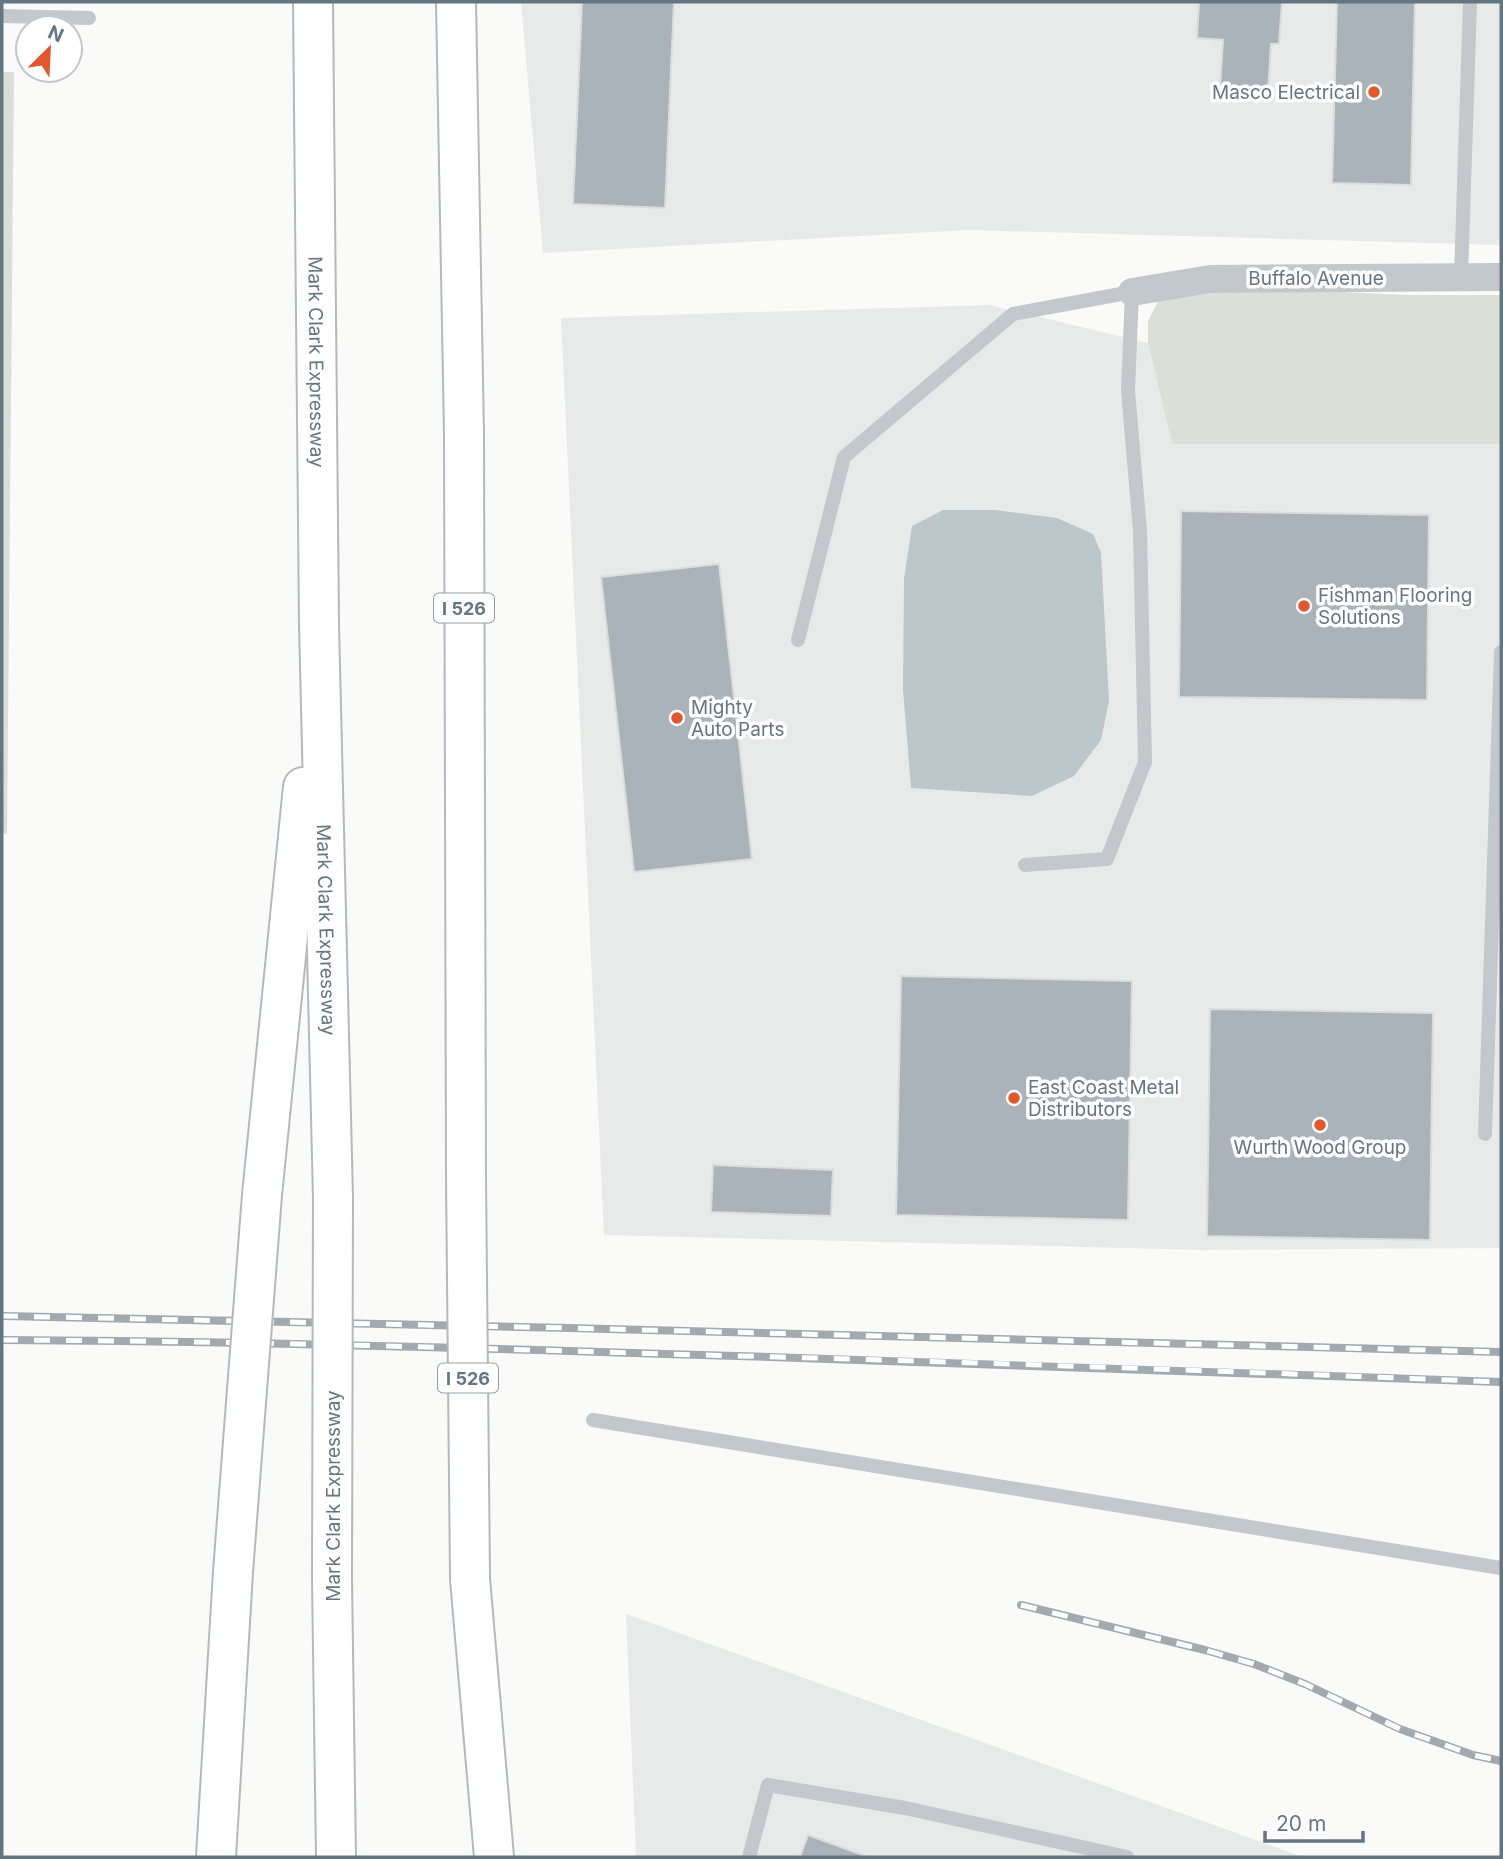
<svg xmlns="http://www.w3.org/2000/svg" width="1503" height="1859" font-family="Inter,sans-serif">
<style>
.built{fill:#e8e9e9}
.green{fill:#dadfd7}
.water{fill:#bbc7cb}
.building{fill:#aab3b9;stroke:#dcdcda;stroke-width:2}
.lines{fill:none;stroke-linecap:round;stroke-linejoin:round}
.highway-casing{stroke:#b4b9bd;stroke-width:42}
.lane{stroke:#c3c8cc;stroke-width:14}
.street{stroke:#c3c8cc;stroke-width:28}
.highway{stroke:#fff;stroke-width:38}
.rail-casing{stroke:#a2aab0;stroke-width:8}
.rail{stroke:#fff;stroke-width:5;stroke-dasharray:16;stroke-linecap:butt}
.highway-bridge-casing{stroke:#b4b9bd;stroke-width:42;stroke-linecap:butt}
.highway-bridge{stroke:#fff;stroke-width:38}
.poi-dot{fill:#e4572e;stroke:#fff;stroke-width:2.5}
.labels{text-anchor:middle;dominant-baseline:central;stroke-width:7;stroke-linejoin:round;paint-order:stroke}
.shield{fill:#fff;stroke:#939fa8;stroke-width:2}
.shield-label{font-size:18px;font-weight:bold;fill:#657683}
.poi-label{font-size:19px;fill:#657683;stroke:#fff;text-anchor:start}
.street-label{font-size:19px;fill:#657683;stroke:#fff}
</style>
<rect width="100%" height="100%" fill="#fafaf8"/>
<!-- built -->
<path class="built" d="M521 2H1501V245L968 230 543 253Z
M990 305 1148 343 1172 444 1501 442V1248L1203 1250 604 1235 561 318Z
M626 1614 1303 1857H636Z"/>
<!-- green -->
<path class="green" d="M2 72H14L7 834 2 833Z
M1322 291 1404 295H1501V444H1172L1148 343V321L1162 294Z"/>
<!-- water -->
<path class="water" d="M943 510H995L1057 518 1093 534 1101 553 1109 701 1101 740 1074 776 1032 796 911 788 903 689 904 579 912 526Z"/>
<!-- building -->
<path class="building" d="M582 2H674L665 208 573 204Z
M1199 2H1282L1279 44H1271L1268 91 1220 88 1223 40 1197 38Z
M1337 2H1415L1411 185 1332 183Z
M1181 511 1429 515 1427 700 1179 697Z
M719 564 752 859 634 872 601 577Z
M901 976 1132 981 1128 1220 896 1215Z
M1210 1009 1433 1013 1430 1240 1207 1236Z
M713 1165 833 1170 831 1216 711 1212Z
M808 1835 868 1857H800Z"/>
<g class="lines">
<!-- highway casing -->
<g class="highway-casing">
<g id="highway">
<path id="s1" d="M313 2 319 625 333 1198"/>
<path d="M456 2 464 434 466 1177"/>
<path d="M262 1195 303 787"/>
<path d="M332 1579 336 1857"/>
<path d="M470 1579 494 1857"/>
<path d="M216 1857 233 1572"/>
</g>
</g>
<!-- lane -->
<path class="lane" d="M2 16 89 18
M1461 277 1470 2
M798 640 844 457 1013 314 1132 292 1128 390 1140 531 1145 762 1107 859 1025 865
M1485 1134 1501 652
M593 1420 1501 1568
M749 1857 768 1785 905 1808 1127 1857"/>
<!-- street -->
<path class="street" d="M1132 292 1210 279 1501 277"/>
<!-- highway -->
<use href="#highway" class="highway"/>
<!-- rail casing -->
<g class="rail-casing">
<path id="rail" d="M2 1316 569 1328 1501 1352
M2 1340C223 1341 444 1347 665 1354 944 1361 1223 1371 1501 1382
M1021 1605 1205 1650 1254 1664 1305 1684 1400 1729 1473 1755 1501 1761"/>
</g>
<!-- rail -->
<use href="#rail" class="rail"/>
<!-- highway-bridge casing -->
<g class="highway-bridge-casing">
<path id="highway-bridge" d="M466 1177 470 1579
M233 1572 262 1195
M332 1579 333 1198"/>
</g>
<!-- highway-bridge -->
<use href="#highway-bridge" class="highway-bridge"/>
</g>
<!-- markers -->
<g class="poi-dot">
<circle cx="1374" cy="92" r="7"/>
<circle cx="1304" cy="606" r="7"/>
<circle cx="677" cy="718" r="7"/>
<circle cx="1014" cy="1098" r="7"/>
<circle cx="1320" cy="1125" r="7"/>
</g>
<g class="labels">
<!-- shield labels -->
<g class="shield">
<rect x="434" y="593.5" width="60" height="29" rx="5"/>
<rect x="438" y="1363.5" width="60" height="29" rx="5"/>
</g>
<g class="shield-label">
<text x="464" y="608">I 526</text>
<text x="468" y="1378">I 526</text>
</g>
<!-- poi labels -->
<g class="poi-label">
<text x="1360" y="92" text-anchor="end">Masco Electrical</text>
<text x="1318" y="595">Fishman Flooring<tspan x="1318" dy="22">Solutions</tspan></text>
<text x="691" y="707">Mighty<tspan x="691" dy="22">Auto Parts</tspan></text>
<text x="1028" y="1087">East Coast Metal<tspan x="1028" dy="22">Distributors</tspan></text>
<text x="1320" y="1147" text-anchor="middle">Wurth Wood Group</text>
</g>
<!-- street labels -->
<g class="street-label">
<text x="1316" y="278">Buffalo Avenue</text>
<text stroke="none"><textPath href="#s1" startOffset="360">Mark Clark Expressway</textPath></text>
<text stroke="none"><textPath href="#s1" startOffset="928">Mark Clark Expressway</textPath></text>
<text transform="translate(333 1496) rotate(-90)">Mark Clark Expressway</text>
</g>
</g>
<!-- border -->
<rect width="1503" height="1859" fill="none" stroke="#657683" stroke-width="7"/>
<!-- north arrow -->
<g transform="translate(49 49) rotate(24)"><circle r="33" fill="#ffffff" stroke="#c1c8cd" stroke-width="2"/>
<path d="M0-5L12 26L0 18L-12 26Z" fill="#e4572e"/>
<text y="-10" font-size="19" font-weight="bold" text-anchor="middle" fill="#657683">N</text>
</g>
<!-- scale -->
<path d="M1265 1831v10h98v-10" fill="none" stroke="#657683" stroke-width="3.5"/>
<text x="1276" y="1831" font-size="21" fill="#657683" stroke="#ffffff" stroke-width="5" paint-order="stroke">20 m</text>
</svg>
